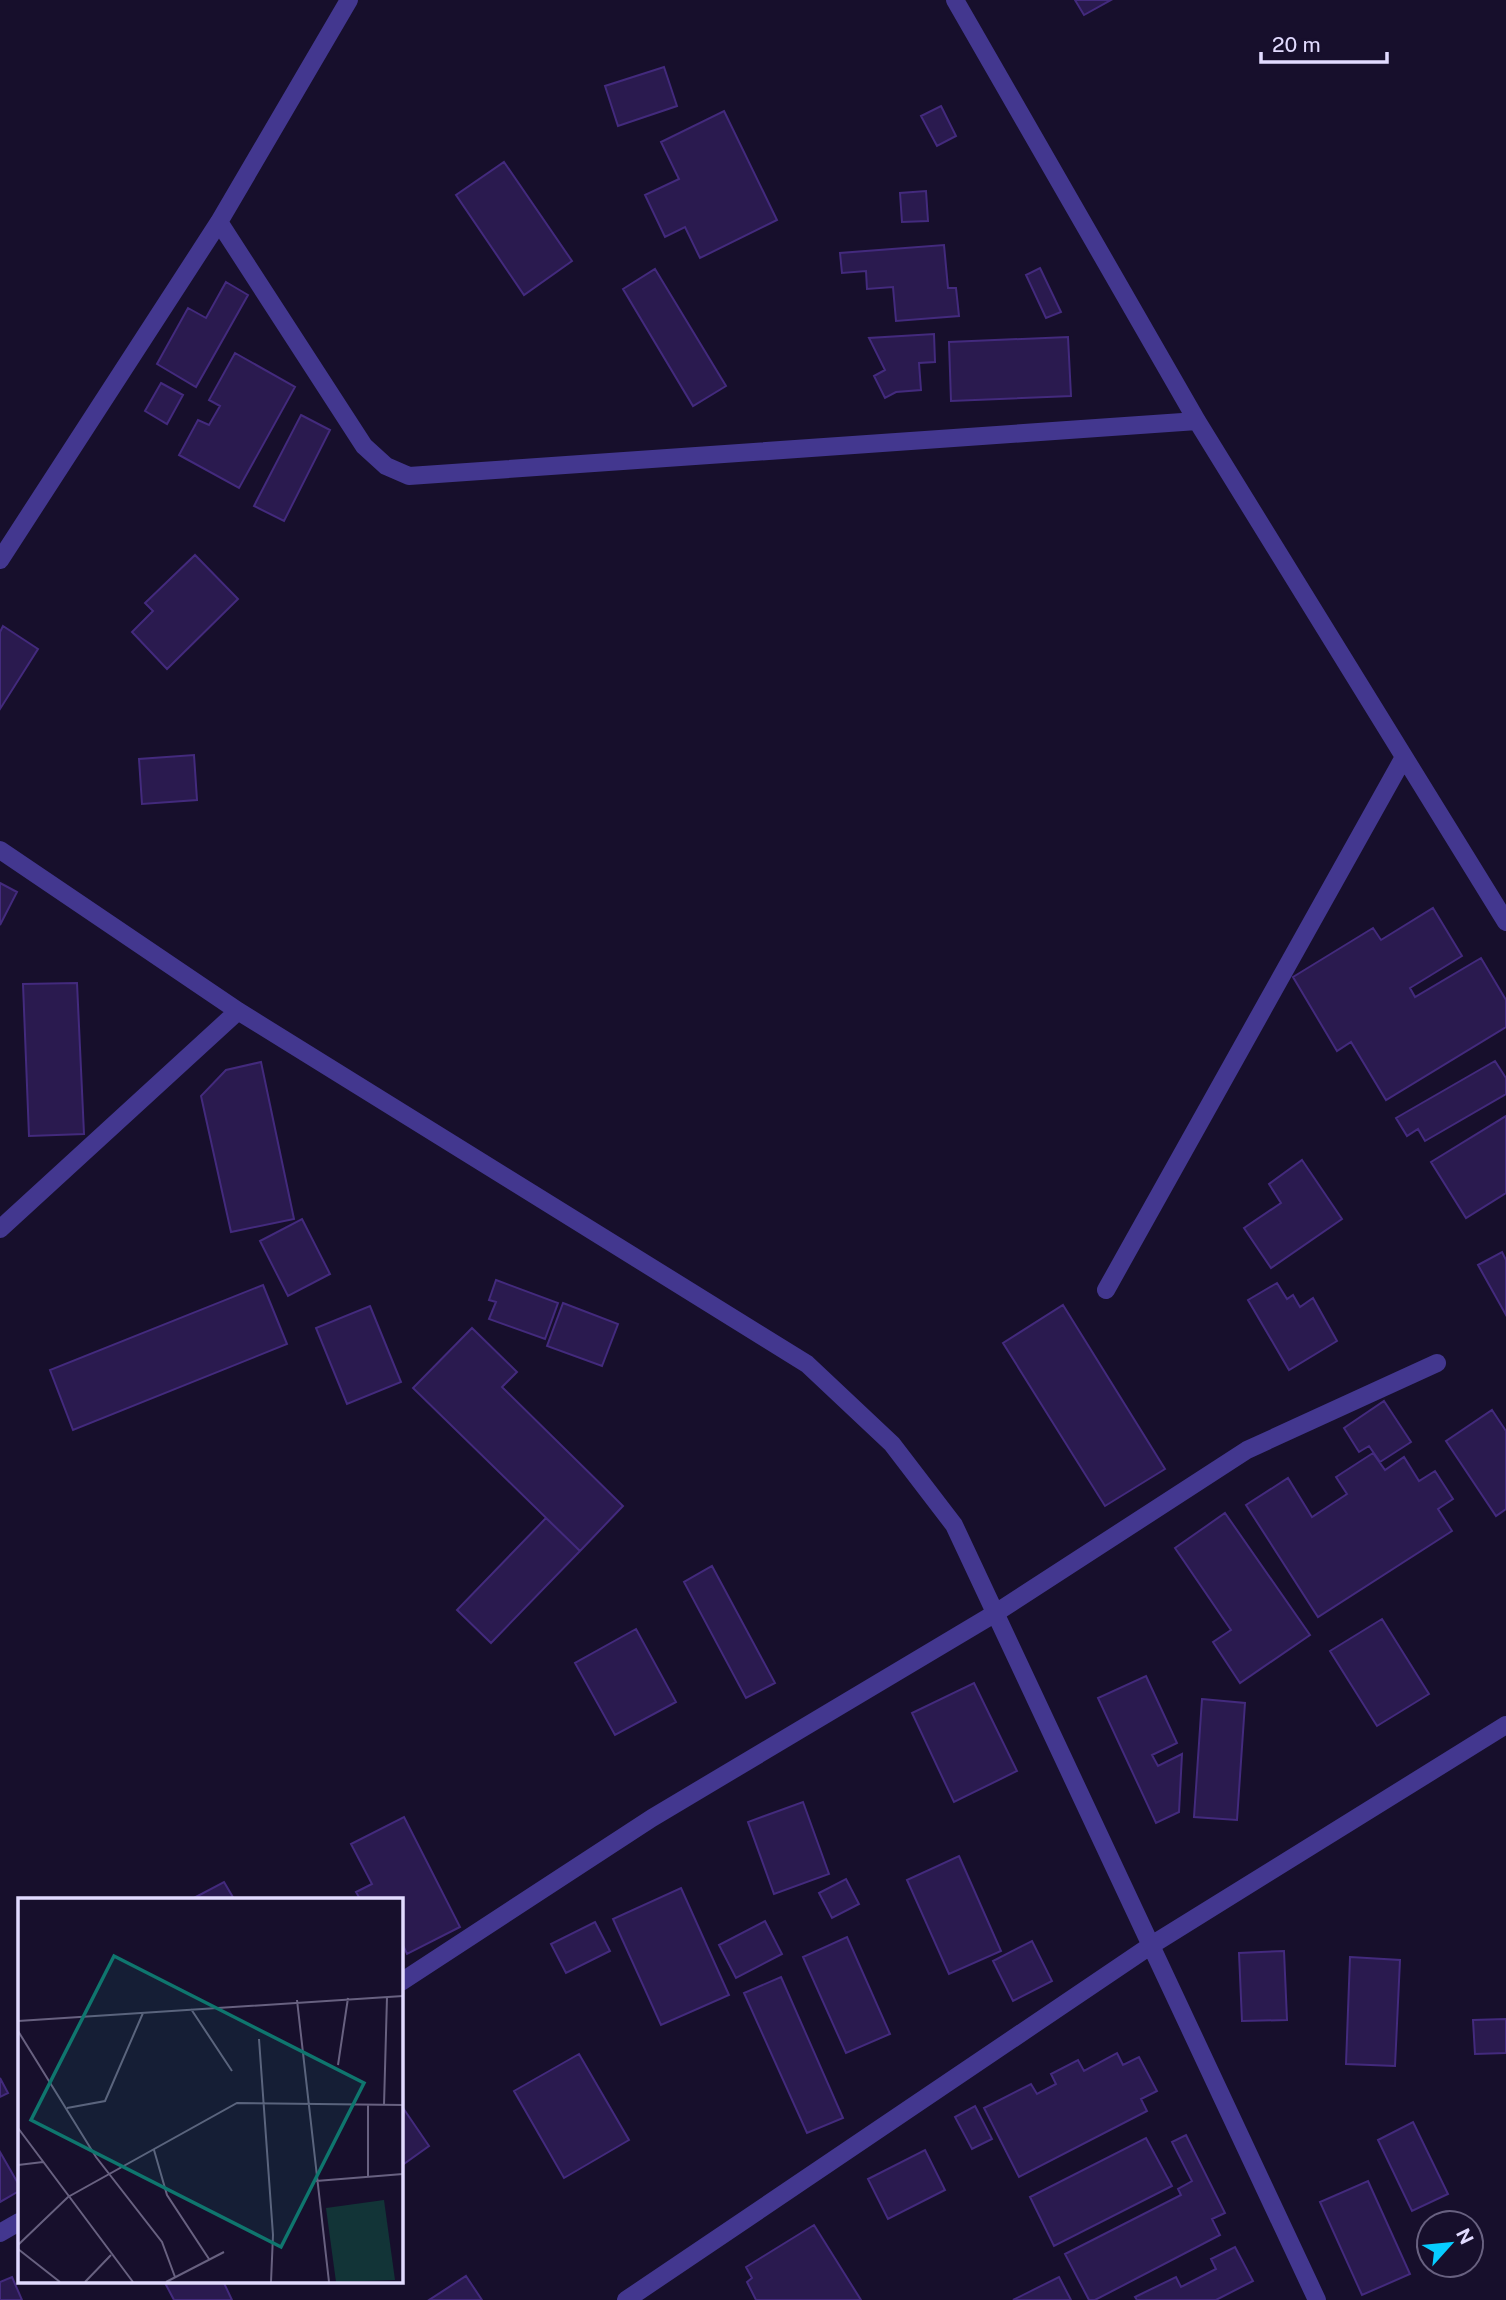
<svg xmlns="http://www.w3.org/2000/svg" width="1506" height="2300" font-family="'Public Sans',sans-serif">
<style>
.building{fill:#2a1a4f;stroke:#432a7d;stroke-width:2}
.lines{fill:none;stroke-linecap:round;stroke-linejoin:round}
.minor{stroke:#43378f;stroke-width:18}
.inset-road{fill:none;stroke:#686180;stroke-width:2}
.view{fill:#0f766e;fill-opacity:0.15;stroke:#0f766e;stroke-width:3.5}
.inset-edge{fill:none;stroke:#e2dbff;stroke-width:3.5}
</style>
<rect width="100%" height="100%" fill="#170f2c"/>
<!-- building -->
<path class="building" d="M1075 0H1111L1084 15Z
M664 67 677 106 618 126 605 86Z
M941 106 956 136 937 146 921 116Z
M724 111 777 220 700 258 685 227 665 237 645 195 679 179 661 142Z
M504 162 572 261 524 295 456 195Z
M926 191 928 221 902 222 900 193Z
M944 245 948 288H956L959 316 896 321 893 287 867 289 866 271 842 273 840 253Z
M1040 268 1061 312 1046 318 1026 275Z
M655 269 726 386 693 406 623 289Z
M226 282 248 295 196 387 157 364 188 308 206 318Z
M934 334 935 362 919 363 921 390 896 392 885 398 874 376 885 370 869 338Z
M1068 337 1071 396 951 401 949 342Z
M235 353 295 387 239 488 179 455 198 420 209 425 220 406 209 400Z
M161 383 183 395 167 424 145 411Z
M301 415 330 430 284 521 254 506Z
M195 555 238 599 167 669 132 632 153 611 145 603Z
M3 626 38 649 0 709V632Z
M194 755 197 800 142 804 139 759Z
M0 883 17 892 0 925Z
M1433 908 1462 956 1410 988 1415 997 1481 958 1506 1000V1027L1386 1100 1351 1042 1337 1051 1293 977 1373 928 1381 940Z
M77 983 84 1134 29 1136 23 984Z
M1495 1061 1506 1078V1094L1425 1141 1418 1129 1407 1136 1396 1118Z
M261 1062 294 1219 231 1232 201 1096 226 1070Z
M1506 1116V1193L1466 1218 1431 1162Z
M1302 1160 1342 1219 1271 1268 1244 1228 1281 1203 1269 1184Z
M302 1219 330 1274 288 1296 260 1241Z
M1502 1252 1506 1260V1315L1478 1265Z
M496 1280 558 1303 545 1339 489 1319 496 1302 489 1300Z
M1277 1283 1287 1299 1293 1295 1300 1307 1313 1298 1337 1341 1289 1370 1248 1300Z
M263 1285 287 1344 73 1430 50 1370Z
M563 1303 618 1324 602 1366 547 1346Z
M1063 1305 1165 1469 1105 1506 1003 1343Z
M370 1306 401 1382 347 1404 316 1328Z
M472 1328 517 1372 502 1387 623 1506 580 1551 413 1388Z
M1384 1401 1411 1442 1380 1462 1369 1446 1359 1452 1344 1428Z
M1492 1410 1506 1431V1509L1496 1516 1446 1441Z
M1373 1453 1385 1470 1404 1457 1419 1481 1435 1471 1453 1499 1438 1509 1452 1531 1318 1617 1246 1505 1288 1478 1312 1517 1347 1494 1336 1477Z
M1225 1513 1310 1635 1240 1683 1213 1642 1231 1630 1175 1548Z
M546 1518 580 1551 491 1643 457 1610Z
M712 1566 775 1683 746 1698 684 1582Z
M1382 1619 1429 1694 1377 1726 1330 1651Z
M636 1629 676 1702 615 1735 575 1663Z
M1146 1676 1177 1743 1152 1755 1158 1766 1182 1754 1179 1812 1156 1823 1098 1698Z
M974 1683 1017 1771 954 1802 912 1713Z
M1202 1699 1245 1703 1237 1820 1194 1817Z
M803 1802 829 1874 774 1894 748 1822Z
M404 1817 460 1927 407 1954 401 1941V1899H360L356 1892 372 1884 351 1844Z
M959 1856 1001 1951 949 1974 907 1880Z
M846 1879 859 1904 832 1918 819 1893Z
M224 1882 234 1899H192Z
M681 1888 729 1995 661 2025 613 1919Z
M765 1921 782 1954 736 1978 719 1945Z
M595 1922 610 1951 566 1973 551 1944Z
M847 1937 890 2034 846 2053 803 1957Z
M1032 1941 1052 1981 1013 2001 993 1961Z
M1284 1951 1287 2020 1242 2021 1239 1953Z
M1350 1957 1400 1960 1395 2066 1346 2064Z
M781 1977 843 2118 807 2133 744 1993Z
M1506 2019V2053L1475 2054 1473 2020Z
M1117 2053 1123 2065 1139 2057 1157 2091 1141 2099 1147 2111 1019 2177 984 2108 1031 2084 1037 2094 1056 2084 1051 2074 1078 2060 1084 2071Z
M579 2054 629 2140 564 2178 514 2091Z
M0 2078 8 2093 0 2097Z
M401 2105 429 2146 401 2166Z
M975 2106 992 2139 972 2149 955 2117Z
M1413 2122 1448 2194 1412 2211 1378 2140Z
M1186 2135 1225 2213 1212 2219 1220 2235 1095 2300H1089L1065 2254 1181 2195 1178 2189 1192 2181 1172 2142Z
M1146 2138 1172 2186 1054 2246 1030 2197Z
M925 2150 945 2190 888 2219 868 2179Z
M0 2152 19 2185V2191L0 2202Z
M1368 2181 1410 2274 1362 2295 1320 2202Z
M814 2225 861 2300H756L747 2282 752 2278 746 2267Z
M1235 2247 1253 2281 1216 2300H1137L1135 2297 1176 2277 1181 2287 1216 2269 1211 2259Z
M466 2276 482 2300H429Z
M12 2277 22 2300H0V2282Z
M1059 2277 1071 2300H1013Z
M164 2281H223L232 2300H174Z"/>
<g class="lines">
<!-- minor -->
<path class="minor" d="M955 0 1197 421 1506 922
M219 222 364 446 386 466 409 476 1197 421
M0 560 219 222 349 0
M0 850 238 1011 807 1364 892 1444 954 1525 1317 2300
M0 1229 238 1011
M1106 1290 1404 757
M401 1982 652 1818 994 1614 1247 1450 1437 1363
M0 2233 19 2222
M626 2300 1150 1946 1506 1725"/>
</g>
<!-- overview -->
<g transform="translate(18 1898)">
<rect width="385" height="385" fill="#170f2c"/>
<path d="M366 302 377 382 318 384 308 310Z" fill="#123437"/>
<path class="inset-road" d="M279 102 311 384M173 111 214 173M0 123 385 98M0 133 78 259 144 344 157 379M241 141 255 337 253 384M320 167 330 100M366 207 369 99M49 210 87 203 125 115M0 230 115 384M136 252 149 297 191 361M0 267 25 264M350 279V206M298 283 385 276M0 347 50 299 219 205 385 207M0 351 42 384M67 384 93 357M148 384 206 354"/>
<path class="view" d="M96 58 346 185 263 349 13 222Z"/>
<rect width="385" height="385" class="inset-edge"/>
</g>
<!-- north arrow -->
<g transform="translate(1450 2244) rotate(63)"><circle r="33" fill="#170f2c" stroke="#686180" stroke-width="2"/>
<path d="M0-5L12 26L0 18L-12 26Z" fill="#07cdff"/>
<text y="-10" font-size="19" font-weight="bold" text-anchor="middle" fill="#e2dbff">N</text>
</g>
<!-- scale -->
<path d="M1261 52v10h126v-10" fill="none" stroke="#e2dbff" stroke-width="3.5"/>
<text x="1272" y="52" font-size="21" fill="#e2dbff" stroke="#170f2c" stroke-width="5" paint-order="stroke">20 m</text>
</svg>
